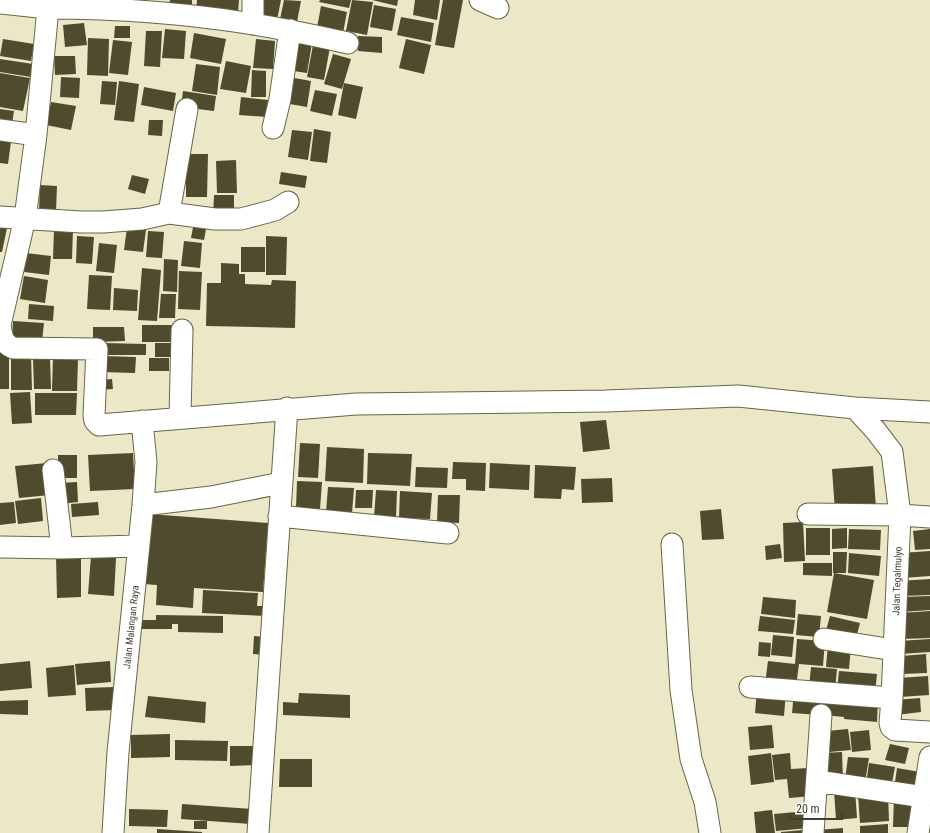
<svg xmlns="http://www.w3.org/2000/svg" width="930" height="833" font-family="'Roboto Condensed',sans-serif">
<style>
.building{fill:#4e4b2e}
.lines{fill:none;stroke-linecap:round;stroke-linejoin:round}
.minor-casing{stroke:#686647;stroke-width:23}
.minor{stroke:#fff;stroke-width:21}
.labels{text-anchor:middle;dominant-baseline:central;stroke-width:4;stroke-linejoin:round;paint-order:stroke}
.street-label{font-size:10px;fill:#3f3e30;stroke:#fff}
</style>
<rect width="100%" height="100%" fill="#eae8c6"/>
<!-- building -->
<path class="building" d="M170 0H192V7L169 5Z
M197 0H239L238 13 196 11Z
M263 0H281L276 25 259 22Z
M284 0 301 1 296 27 279 24Z
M320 0H351L349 8 319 2Z
M352 0 373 2 367 35 346 31Z
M372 0H398L397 6Z
M415 0H440L437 20 413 15Z
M443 0H463L454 48 435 45Z
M374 5 396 9 392 31 370 27Z
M321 6 347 12 342 38 316 33Z
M401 17 434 23 431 42 397 35Z
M84 23 87 45 65 47 63 25Z
M115 26H130V38H114Z
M165 29 186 31 184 59 162 58Z
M146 31H162L160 67 144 66Z
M194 33 226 39 221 64 190 58Z
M358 36 382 37V53L358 51Z
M88 38 109 39 108 76 87 75Z
M3 39 34 44 31 61 0 56Z
M256 39 275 41 273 69 253 68Z
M406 39 431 45 424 74 399 68Z
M113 40 132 42 128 75 109 73Z
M292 40 312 43 307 73 287 70Z
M313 45 330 47 324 80 307 77Z
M333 54 351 59 342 89 324 84Z
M54 56H75L76 74 55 75Z
M0 59 33 64 31 77 0 72Z
M226 61 251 66 246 93 220 89Z
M196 64 220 67 217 95 192 91Z
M252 70 266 71V97H251Z
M0 73 30 78 23 111 0 107Z
M61 77 80 78 79 98 60 97Z
M289 77 311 81 307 107 284 103Z
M102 81 117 82 115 105 100 104Z
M119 81 139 84 134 122 114 120Z
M344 83 363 87 356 119 338 115Z
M144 87 176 93 173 111 141 105Z
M315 90 337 94 332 116 310 111Z
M183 91 216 96 214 111 181 107Z
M241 97 268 100 267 117 239 115Z
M51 102 76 106 71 130 46 125Z
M0 109 14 111 12 124 0 122Z
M149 120H163L162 136 148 135Z
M314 129 331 132 327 163 310 161Z
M292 130 312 132 308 160 288 157Z
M0 141 11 142 8 164 0 163Z
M186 154H208L207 197H186Z
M236 160 237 193H217L216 161Z
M281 172 307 176 305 188 279 184Z
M132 175 149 179 145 194 128 189Z
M40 185 57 186 56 211 39 210Z
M214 195H234V216H213Z
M194 222 207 224 204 240 191 238Z
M0 226 7 228 2 252H0Z
M127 228 146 230 143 252 124 250Z
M54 229H73L72 259H53Z
M148 231 164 232 162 258 146 257Z
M77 236 94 237 92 264 76 263Z
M266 236 287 237 286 275H266Z
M184 241 202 243 200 268 181 266Z
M99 243 117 245 114 273 96 271Z
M241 247H265V272H241Z
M26 253 51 256 49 275 24 272Z
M164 259 178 260 177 292 163 291Z
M221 263 239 264V274H245V284L271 285 272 280 296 281 295 328 206 326 207 283H221Z
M142 268 161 270 157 321 138 320Z
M179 271 202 272 200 310 178 309Z
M89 275 112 276 110 310 87 309Z
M24 276 48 280 45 303 20 299Z
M114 288 138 290 137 311 113 310Z
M161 294H176L175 318H159Z
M29 304 54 306 53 321 28 319Z
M13 321 44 323 42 341 12 338Z
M142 325H173V342H142Z
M93 327H124L125 341 93 342Z
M103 343 146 344V355H103Z
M155 343H175V357H155Z
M0 352H9V389H0Z
M11 354H31L32 390H11Z
M102 356 136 357 135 373 101 372Z
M53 357 78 358 77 391H52Z
M33 358H50L51 389H34Z
M149 358H169V371H149Z
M112 379 113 389 98 390 97 380Z
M30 392 32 423 12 424 10 393Z
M35 393H77L76 415H35Z
M606 420 610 449 583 452 580 422Z
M300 443 320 444 318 478 298 477Z
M327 447 364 449 363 483 325 481Z
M133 453 135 489 90 491 88 455Z
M368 453 412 454 410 486 367 484Z
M58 455H77V478H58Z
M453 462 486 463 485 491 466 490V479H452Z
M47 463 50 495 19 498 15 466Z
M490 463 530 465 529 490 489 488Z
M535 465 576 467 574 490 562 489 561 499 534 498Z
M873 466 876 508 835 511 832 469Z
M416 467 448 468 447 488 415 487Z
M612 478 613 502 582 503 581 479Z
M297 481 322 482 320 509 296 508Z
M77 482 78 502 61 504 59 483Z
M328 487 354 488 352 513 326 512Z
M356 490H373L372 508H355Z
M376 490 397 491 396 518 374 517Z
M400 491 432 493 430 519 399 518Z
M438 495H460L459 523 437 522Z
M41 498 43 521 18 524 15 501Z
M14 502 16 523 0 525V503Z
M98 502 99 515 72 517 71 504Z
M721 509 724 539 702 540 700 511Z
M149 514 268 523 263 592 194 588 193 608 156 605 157 585 144 584Z
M803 522 805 561 784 562 783 523Z
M806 528H830V555H806Z
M847 528V548L832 549V529Z
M849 529 881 530 880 550 848 549Z
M930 529V549L915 550 913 531Z
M780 544 782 558 766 560 765 546Z
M930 551V576L903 578 901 553Z
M833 552H847L846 573H833Z
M849 553 881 556 879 576 848 573Z
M91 556 116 558 114 596 88 594Z
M56 557H81V597L57 598Z
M803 563H832V576L803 575Z
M834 573 874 580 867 619 827 612Z
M930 579V595L900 596 899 581Z
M203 590 258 593 257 606H267V616L202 613Z
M930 596V610L901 612V597Z
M763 597 796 600 795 618 761 614Z
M930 611V638L901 639 900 613Z
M798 614 821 616 819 637 796 635Z
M156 615 223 616V633L178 632V624H172V629H139V620H156Z
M760 616 795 620 793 634 758 631Z
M830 616 860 623 855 642 825 634Z
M773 635 794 637 792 657 771 655Z
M254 636 266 637 264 655 253 654Z
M797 639 825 641 823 666 799 664 796 687 765 684 768 661 795 664Z
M930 639V652L900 654 899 641Z
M759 642 771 643 770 657 758 656Z
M828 644 851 646 849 669 826 667Z
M926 654 927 673 902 674 901 656Z
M30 661 32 688 0 691V664Z
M110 661 111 682 77 685 75 664Z
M74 665 76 695 48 697 46 668Z
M811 667 837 669 835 690 809 688Z
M839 671 877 674 875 693 837 690Z
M928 676 929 695 900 697 898 678Z
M115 687 116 710 86 711 85 688Z
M757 689 786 691 784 716 755 713Z
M794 692 821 695 819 715 792 713Z
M299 693 350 695V718L283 715V702L298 703Z
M826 695 878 701 877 722 844 719V717L824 715Z
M148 696 206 702 205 723 145 717Z
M920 698 921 712 896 715 895 700Z
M28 700V715L0 714V701Z
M772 725 774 748 750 750 748 727Z
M848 729 851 750 829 752 827 731Z
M869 730 871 750 852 752 850 732Z
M170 734V757L131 758V735Z
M175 740 228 741 227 761 175 760Z
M890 744 909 748 905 764 885 760Z
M230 746H256V765L230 766Z
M842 752 843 780 820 781 822 753Z
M771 753 774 782 751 785 748 756Z
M790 753 791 769 808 768 812 796 789 798 787 779 775 780 772 755Z
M848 757 869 758 865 782 845 780Z
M280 759H312V787H279Z
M869 763 895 767 891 788 866 784Z
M897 768 920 772 917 792 894 789Z
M855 790 857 818 836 820 834 791Z
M888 793 889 821 860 823 858 795Z
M894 796 915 797V827H893Z
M182 804 252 809 251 824 181 819Z
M129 809 168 810 167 827 129 826Z
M772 810 775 833H756L754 812Z
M807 811 809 828 776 831 774 814Z
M194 821H207V829H194Z
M888 824V833H860V826Z
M843 828V833H816V830Z
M157 829 202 832V833H157Z
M803 830 804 833H781V832Z"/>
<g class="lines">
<!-- minor casing -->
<g class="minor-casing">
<path id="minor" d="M480 0 498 8
M0 3 48 8
M253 24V0
M348 43C317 36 285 29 253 24 185 13 116 8 48 8L36 135 25 218 0 325C2 336 2 343 13 348L97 349 94 416 95 421 99 425 356 404 606 401 738 396 855 408 930 412
M273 128 280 99 290 30
M0 130 36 135
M169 213 187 109
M0 217 81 222H103L142 219 169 213 215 219H241L275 210 288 202
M855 408 876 431 892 452 900 515 892 698 890 723 891 727 895 730 930 732
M180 417 182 330
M53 470 62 548
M143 505 211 497 281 483
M808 514 900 515 930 517
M279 516 448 533
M672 544 681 690 691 759 705 802 710 833
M0 547 62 548 139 546
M824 639 894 650
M750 687 892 698
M817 781 924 797
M113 833 118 752 143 505 146 462 142 421
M258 833 287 408
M813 833 821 715
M918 833 930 757"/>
</g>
<!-- minor -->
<use href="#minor" class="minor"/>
</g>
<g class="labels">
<!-- street labels -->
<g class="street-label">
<text transform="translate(897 581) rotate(-88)">Jalan Tegalmulyo</text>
<text transform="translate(131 627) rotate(-84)">Jalan Malangan Raya</text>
</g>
</g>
<!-- scale -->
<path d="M790 813v6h52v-6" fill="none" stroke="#3f3e30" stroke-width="2"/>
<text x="796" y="813" font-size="12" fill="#3f3e30" stroke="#ffffff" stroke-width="3" paint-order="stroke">20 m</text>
</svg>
